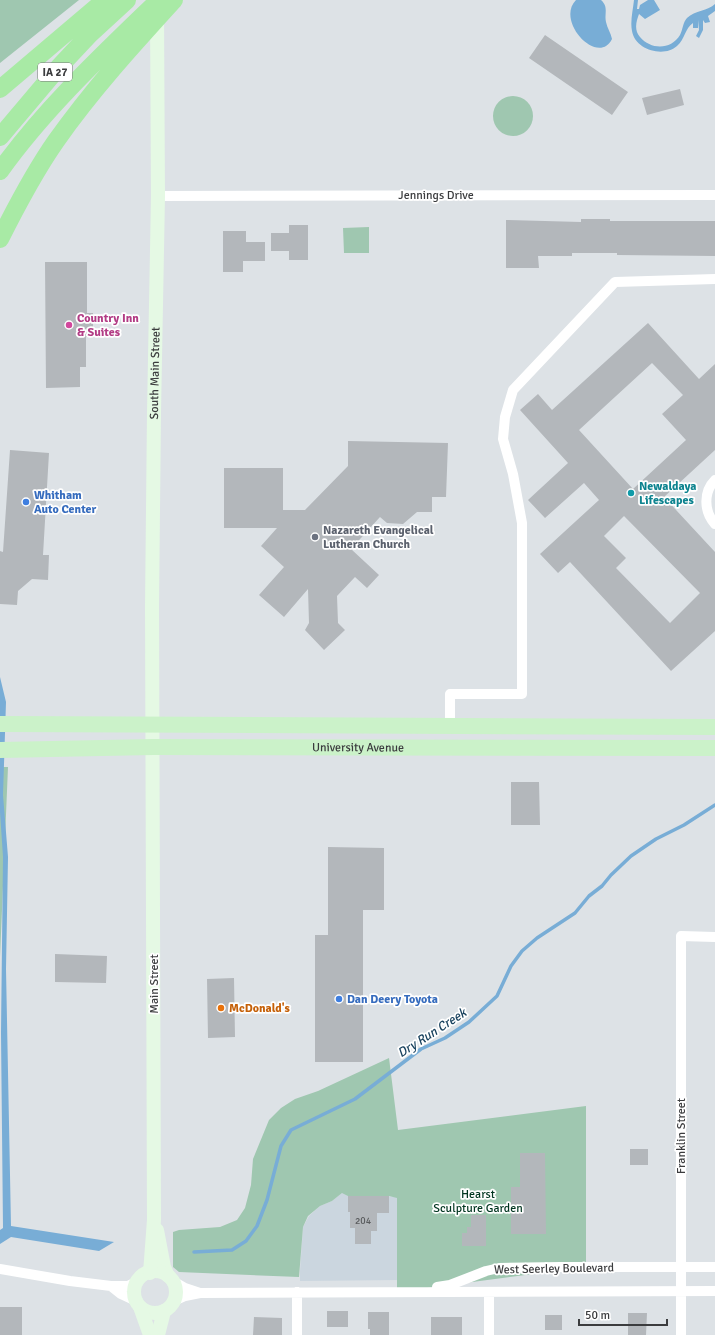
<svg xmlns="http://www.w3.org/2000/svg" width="715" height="1335" font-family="Signika,sans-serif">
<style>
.built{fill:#cbd6df}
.green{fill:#9fc7b0}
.water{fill:#78add6}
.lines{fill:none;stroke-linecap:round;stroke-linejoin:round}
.stream{stroke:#78add6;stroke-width:3.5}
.building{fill:#b3b7bb;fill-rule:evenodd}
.street{stroke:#fff;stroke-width:10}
.secondary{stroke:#e5f9e4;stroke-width:14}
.primary{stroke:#cbf2c9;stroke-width:16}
.highway{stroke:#a8eaa5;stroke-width:18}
.hotel-dot{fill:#d1479c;stroke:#fff;stroke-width:1.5}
.culture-dot{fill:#0f9aa8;stroke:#fff;stroke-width:1.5}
.shop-dot{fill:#3f7fe0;stroke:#fff;stroke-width:1.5}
.worship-dot{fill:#6b7280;stroke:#fff;stroke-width:1.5}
.food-dot{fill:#e8710a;stroke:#fff;stroke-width:1.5}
.labels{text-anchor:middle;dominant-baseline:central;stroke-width:3.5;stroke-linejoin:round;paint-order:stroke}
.number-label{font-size:10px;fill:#595b5d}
.shield{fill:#fff;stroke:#767678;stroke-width:1}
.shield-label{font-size:11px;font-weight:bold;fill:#3b3c3e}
.street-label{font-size:12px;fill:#3b3c3e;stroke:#fff}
.hotel-label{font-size:12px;font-weight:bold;fill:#b23c85;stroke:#fff;text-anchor:start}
.culture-label{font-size:12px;font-weight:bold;fill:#0d838f;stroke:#fff;text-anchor:start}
.shop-label{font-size:12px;font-weight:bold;fill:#366cbe;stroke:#fff;text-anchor:start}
.worship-label{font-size:12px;font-weight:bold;fill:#5b616d;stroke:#fff;text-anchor:start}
.food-label{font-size:12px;font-weight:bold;fill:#c56008;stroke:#fff;text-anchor:start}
.park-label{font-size:12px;fill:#013620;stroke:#fff}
.water-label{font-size:13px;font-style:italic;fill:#19425e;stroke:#fff}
</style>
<rect width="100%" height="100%" fill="#dde2e6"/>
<!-- built -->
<path class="built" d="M342 1193 397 1197 399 1280 300 1281V1271L303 1227 309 1216 320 1206 332 1201Z"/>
<!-- green -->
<path class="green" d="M0 0H79L0 63Z
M493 116a20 20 0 1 1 40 0a20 20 0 1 1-40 0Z
M369 227V253H344L343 228Z
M0 767H8L0 957Z
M389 1058 398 1130 586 1106V1267L397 1292V1198L389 1196H348L342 1193 332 1201 320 1206 308 1216 303 1227 299 1277 179 1272 173 1267V1232L179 1230 220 1227 237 1220 245 1208 251 1185 253 1159 269 1120 281 1108 295 1099 318 1091Z"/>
<!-- water -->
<path class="water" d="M576 0H601C609 7 604 14 606 22 607 28 611 33 612 39 598 67 555 21 576 0Z
M634 0H638L637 9H639L640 5 648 0H654L660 10 645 19 639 14C636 22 634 30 640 37 651 50 671 50 680 35 683 29 683 22 687 18 695 10 708 11 715 4V11L708 16 710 22 705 23 703 20V30L699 38 696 36 699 30 698 20V28H693V23C685 28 685 39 677 46 664 58 635 50 632 31 630 21 633 10 634 0Z
M0 677 6 702 3 795 8 857 6 969 11 1226 114 1242 99 1251 11 1237 0 1244V1230L3 1228 1 1033 3 857 0 812Z"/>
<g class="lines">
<!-- stream -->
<path class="stream" d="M194 1252 232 1250 246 1241 257 1226 267 1200 281 1146 291 1130 355 1099 421 1049 445 1038 469 1022 497 996 511 966 522 951 537 938 575 913 589 896 602 886 611 875 631 856 656 839 684 825 715 805"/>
</g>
<!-- building -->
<path class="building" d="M545 35 628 92 612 115 529 58Z
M680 89 684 105 647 115 642 98Z
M581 219H610V221H715V256L617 255V253H572V256H538L539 268H506V220L581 222Z
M289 225H308V260H289V251H271V233H289Z
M223 231H246V242H265V261H243V272H223Z
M45 262H87V313H93V337H86V367H80V387L46 388Z
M648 323 699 379 715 364V450L664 497 715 552V631L671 671 570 562 558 573 540 554 599 500 584 483 545 518 528 500 568 463 520 410 538 394 552 410ZM652 363 683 395 662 414 686 440 633 489 579 430ZM624 516 700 593 670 623 616 568 626 558 604 536Z
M348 441 448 443 446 497H432V512H417L403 524 387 523 380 517 351 549 379 575 367 588 355 577 337 596 338 623 345 630 324 650 305 630 309 623 308 589 284 617 259 595 284 567 261 546 277 528H224V468H283V510H305L348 466Z
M10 450 49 453 43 555H49L48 580 32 579 18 591 17 605 0 604V551L3 552Z
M511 782H539L540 825H511Z
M328 847 384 848V910H363V1062H315V935H328Z
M55 954 107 956 106 983 55 982Z
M234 978 235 1037 208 1038 207 979Z
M630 1149H648V1165H630Z
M520 1153H545L546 1234H511V1187H520Z
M348 1196H389V1213H377V1231H371V1244H355V1228H350V1212H348Z
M471 1215H486V1246H462V1233H467V1227H471Z
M0 1307H22V1335H0Z
M327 1311H348V1327H327Z
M368 1312H389V1335H370V1329H368Z
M628 1313H647L646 1335H628Z
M545 1315H562V1330H545Z
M254 1317 282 1318V1335H253Z
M431 1317H462V1335H431Z"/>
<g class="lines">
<!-- street -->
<path class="street" d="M158 196 715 195
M715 480C703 492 704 512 715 524
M450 726V694H522V523L513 474 503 439 505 417 513 390 615 282 715 279
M0 1269 70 1281 111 1286
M173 1281 185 1288 200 1293 185 1296 174 1301
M437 1287 450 1285 486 1271 499 1268 561 1267H715
M297 1292V1335
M200 1293 715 1291
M136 1301 121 1294 111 1286H128L137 1281
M489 1335V1292
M681 1335V936L715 937"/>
<!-- secondary -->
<g class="secondary">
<path d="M157 1230 164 1267 168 1276"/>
<circle cx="155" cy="1292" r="21"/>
<path id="s1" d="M150 1273 154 1220 152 607 154 413 158 196 157 14"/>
<path d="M140 1307 150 1335"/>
<path d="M158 1335 164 1311"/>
</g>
<!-- primary -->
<g class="primary">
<path d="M0 724 715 727"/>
<path id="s2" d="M0 750 153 747 715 748"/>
</g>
<!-- highway -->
<path class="highway" d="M0 89 105 0
M0 137 59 67 90 34 127 0
M0 171C45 108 103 54 159 0
M0 239C17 205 35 171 56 141 92 90 133 45 174 0"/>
</g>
<!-- markers -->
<circle class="hotel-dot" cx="69" cy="325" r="4"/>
<circle class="culture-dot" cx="631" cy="493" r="4"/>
<g class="shop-dot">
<circle cx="26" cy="502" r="4"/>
<circle cx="339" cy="999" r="4"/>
</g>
<circle class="worship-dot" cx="315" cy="537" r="4"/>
<circle class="food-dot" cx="221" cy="1008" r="4"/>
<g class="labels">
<!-- number labels -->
<g class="number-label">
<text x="363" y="1221">204</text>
</g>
<!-- shield labels -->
<rect class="shield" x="38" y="63" width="34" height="18" rx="3"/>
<g class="shield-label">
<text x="55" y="72">IA 27</text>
</g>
<!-- street labels -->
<g class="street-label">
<text x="436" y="195">Jennings Drive</text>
<text stroke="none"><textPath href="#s1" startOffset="900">South Main Street</textPath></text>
<text stroke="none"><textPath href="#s2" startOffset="358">University Avenue</textPath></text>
<text transform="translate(154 984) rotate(-90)">Main Street</text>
<text transform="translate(681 1136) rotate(-90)">Franklin Street</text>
<text transform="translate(554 1269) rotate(-1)">West Seerley Boulevard</text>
</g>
<!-- hotel labels -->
<g class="hotel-label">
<text x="77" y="318">Country Inn<tspan x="77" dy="14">&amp; Suites</tspan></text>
</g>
<!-- culture labels -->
<g class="culture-label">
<text x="639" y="486">Newaldaya<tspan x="639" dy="14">Lifescapes</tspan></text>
</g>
<!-- shop labels -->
<g class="shop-label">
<text x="34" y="495">Whitham<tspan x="34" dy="14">Auto Center</tspan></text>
<text x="347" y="999">Dan Deery Toyota</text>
</g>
<!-- worship labels -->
<g class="worship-label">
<text x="323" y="530">Nazareth Evangelical<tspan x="323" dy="14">Lutheran Church</tspan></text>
</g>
<!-- food labels -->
<g class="food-label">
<text x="229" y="1008">McDonald's</text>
</g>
<!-- park labels -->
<g class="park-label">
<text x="478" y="1194">Hearst<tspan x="478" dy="14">Sculpture Garden</tspan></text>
</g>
<!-- water labels -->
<g class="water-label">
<text transform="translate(432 1033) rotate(-33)">Dry Run Creek</text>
</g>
</g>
<!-- scale -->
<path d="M579 1319v6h88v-6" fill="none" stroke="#3b3c3e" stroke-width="2"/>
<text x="585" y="1319" font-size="12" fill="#3b3c3e" stroke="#ffffff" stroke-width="3" paint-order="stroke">50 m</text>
</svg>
